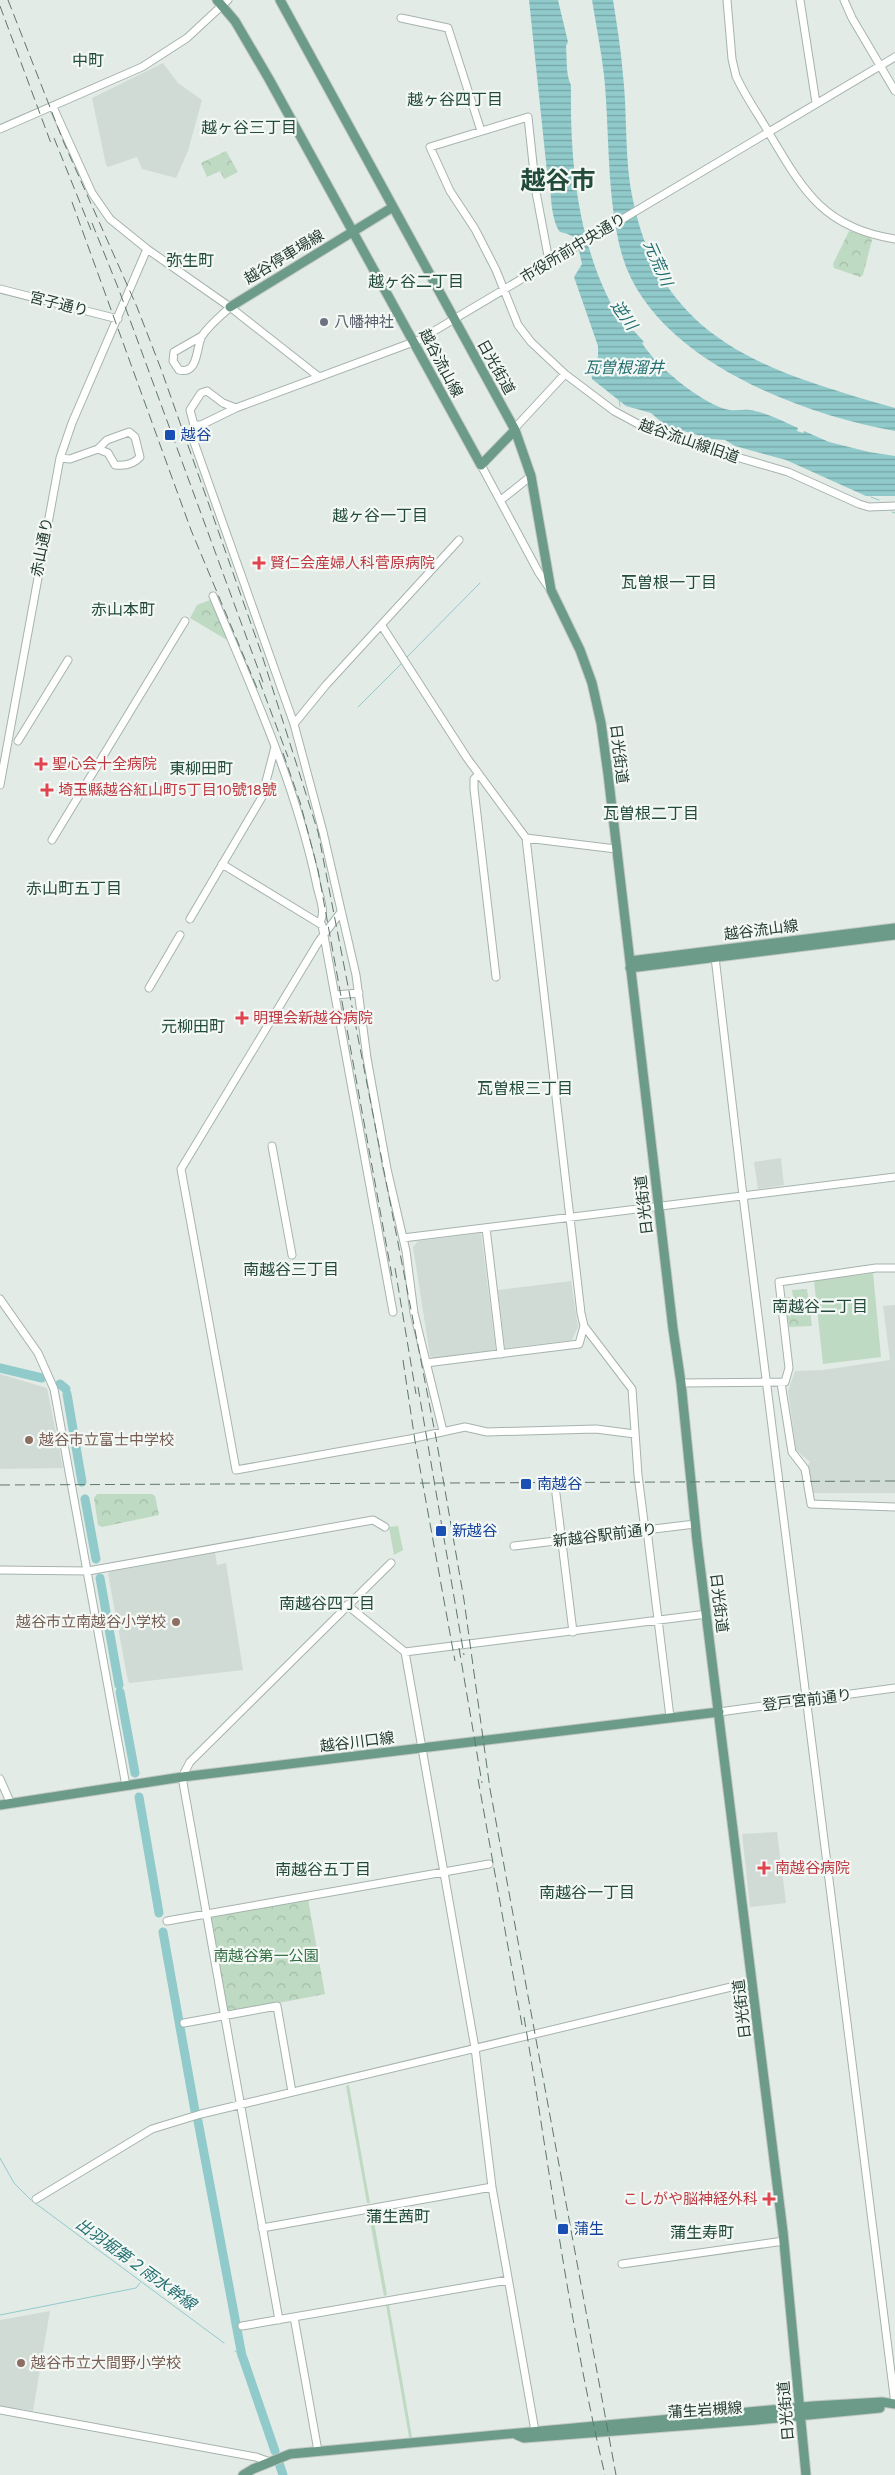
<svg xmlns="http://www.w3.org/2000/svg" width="895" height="2475" font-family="'Work Sans','Noto Sans JP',sans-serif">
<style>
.built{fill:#d1dbd5}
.grass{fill:#bedac2}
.park{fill:url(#park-crowns)}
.water{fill:url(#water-rules)}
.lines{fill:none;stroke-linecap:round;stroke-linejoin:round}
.stream{stroke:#90cacb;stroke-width:1}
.river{stroke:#90cacb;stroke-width:9}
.minor-casing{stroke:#a6b3ac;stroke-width:9}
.major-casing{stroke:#c2c8c6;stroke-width:11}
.minor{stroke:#fff;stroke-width:7}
.major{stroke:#6c9c89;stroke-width:9}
.rail{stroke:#5f766d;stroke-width:1;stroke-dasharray:10 5;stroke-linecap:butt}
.worship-dot{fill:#6b7280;stroke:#f3f8f5;stroke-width:2}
.transit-dot{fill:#1a4fb4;stroke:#f3f8f5;stroke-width:2}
.health-dot{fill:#e0444e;stroke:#f3f8f5;stroke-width:2}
.education-dot{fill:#8d6e63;stroke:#f3f8f5;stroke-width:2}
.labels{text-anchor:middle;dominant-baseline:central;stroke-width:4.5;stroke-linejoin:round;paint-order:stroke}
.street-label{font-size:15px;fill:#243b32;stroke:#f3f8f5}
.worship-label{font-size:15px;fill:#5b616d;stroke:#f3f8f5;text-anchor:start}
.transit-label{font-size:15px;fill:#164399;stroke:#f3f8f5;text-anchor:start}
.health-label{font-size:15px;fill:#be3a42;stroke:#f3f8f5;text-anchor:start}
.education-label{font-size:15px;fill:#785e54;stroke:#f3f8f5;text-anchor:start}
.park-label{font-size:15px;fill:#326e41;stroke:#f3f8f5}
.neighbourhood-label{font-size:16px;fill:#224b3b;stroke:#f3f8f5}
.water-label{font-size:16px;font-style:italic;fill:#246f71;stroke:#f3f8f5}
.town-label{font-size:25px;font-weight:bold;fill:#224b3b;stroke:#f3f8f5}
</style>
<defs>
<pattern id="park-crowns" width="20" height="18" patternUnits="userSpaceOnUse" patternTransform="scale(1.25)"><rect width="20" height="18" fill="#bedac2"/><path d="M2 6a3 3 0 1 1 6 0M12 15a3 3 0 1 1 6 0" fill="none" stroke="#a3bca7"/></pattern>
<pattern id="water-rules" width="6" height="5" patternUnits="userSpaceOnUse" patternTransform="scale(1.25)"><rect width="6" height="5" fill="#90cacb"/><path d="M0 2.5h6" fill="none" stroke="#75a5a5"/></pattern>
</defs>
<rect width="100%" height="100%" fill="#e3ebe6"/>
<!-- built -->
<path class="built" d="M163 63 178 83 202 100 188 151 176 178 142 169 137 157 108 167 106 165 92 98Z
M781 1158 784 1185 758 1189 754 1162Z
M481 1233 496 1351 434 1359 430 1356 413 1247 418 1241Z
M571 1281 578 1327 572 1340 505 1348 498 1290Z
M895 1305V1493H811L808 1465 810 1462 796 1450 788 1391 795 1371 823 1370 890 1360 883 1306Z
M0 1374 47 1388 63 1468 0 1469Z
M215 1552 217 1565 226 1563 243 1670 130 1683 128 1681 108 1574 110 1572Z
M777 1832 786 1903 750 1907 742 1834Z
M50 2311 33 2411 0 2406V2320Z"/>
<!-- grass -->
<path class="grass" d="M873 1273 881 1357 823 1364 814 1281Z
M398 1526 403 1550 394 1555 389 1527Z
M349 2085 370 2203H367L346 2086Z
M369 2216H373L387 2295 384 2296Z
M386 2305H389L412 2437H409Z"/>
<!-- park -->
<path class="park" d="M226 151 238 172 224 179 220 171 207 177 201 163Z
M849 231 870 237 872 240 863 275 860 277 834 268 833 264Z
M210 600 213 602 227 640 190 618 197 605Z
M807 1289 812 1326 789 1327 785 1297H793L792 1290Z
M97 1494H152L155 1496 159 1515 102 1527 98 1525 94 1498Z
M308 1899 325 1994 227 2013 207 1916Z"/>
<!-- water -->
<path class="water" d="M529 0H558L568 42 566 46C567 57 566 70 569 80 570 84 571 83 571 87 570 169 579 259 626 329L634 331 644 342 642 343C656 366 699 401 725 409 735 412 745 408 755 411 769 414 784 422 798 428L797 431 803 433 804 431 829 442 869 452 895 456V496H866L786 460 735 446 725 440 712 439 666 426 651 413 626 406 592 379 591 369 594 370 598 356V346L574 277 582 264C577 245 581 236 560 232 551 221 550 189 550 175L547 172Z
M592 0H613C617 25 621 50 623 75 627 111 625 148 630 184 649 301 712 350 819 385 844 393 869 401 895 408V431C799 414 652 358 622 255 606 196 610 134 604 75 601 50 596 25 592 0Z"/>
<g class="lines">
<!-- stream -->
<path class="stream" d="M619 399 620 406
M871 497 879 500
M892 512 895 513
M405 659 480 583
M358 707 403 662
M0 2158 14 2183 31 2200
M35 2203 224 2343
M0 2315 136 2288 140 2283
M235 2351 242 2356"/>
<!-- river -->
<path class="river" d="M0 1368 42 1378
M60 1384 66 1389
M67 1394 82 1482
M85 1499 96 1559
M100 1578 119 1685
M120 1692 135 1773
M139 1797 159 1913
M163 1932 195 2111
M198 2121 242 2356
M243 2358 275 2451
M279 2463 283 2475"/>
<!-- minor casing -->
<g class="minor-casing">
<path id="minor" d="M727 0 732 59 736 76C745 96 758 114 769 133 803 190 823 228 895 239
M800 0 816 103
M844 0 852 18 895 91
M401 18 448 28 481 131
M53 107 92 193 110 219 147 249 230 307 319 377
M0 129 142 67 187 38 228 0
M549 261 536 192 528 117 430 147 450 191 475 229 496 270 518 325 531 342 565 374 614 411 640 425 682 441 788 472 859 504 869 507 895 506
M0 289 118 319
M202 336 174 352 173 361 179 370C199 375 196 346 202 336 209 325 221 316 230 307
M236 408 223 403 207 391 201 393 190 410 194 425H201L236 408 419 340 895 57
M196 426 194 442 294 724 323 832 356 975 367 1058 387 1169 406 1251 414 1313 443 1431
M514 429 565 374
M60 458 70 459 98 449 107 440 129 432 135 437 140 457C134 464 124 466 115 465L108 453 98 449
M481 465 539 573 550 589
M501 500 531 476
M213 596C253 691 296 785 317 886 319 896 327 914 319 923
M382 626 467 758 526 838 616 849
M294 724 326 685 459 540
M18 741 68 660
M479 774 474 779V789L496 977
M0 785 60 458 72 423 147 249
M526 838 581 1313 584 1326 632 1389 638 1475 645 1530
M52 840 185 621
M222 864 322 925 393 1312
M341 912 319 941 181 1169 236 1470 410 1439 465 1427 487 1432 596 1429 635 1434
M190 919 262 797 275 747
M715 957 743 1196 895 2404
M149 988 180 935
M335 995 359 993
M272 1146 292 1255
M486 1228 501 1354
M403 1238 895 1177
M0 1299 38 1353 54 1389 126 1786
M426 1363 579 1344 584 1326
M681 1383 785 1382 789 1368 779 1282 876 1268H895
M781 1383 792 1452 805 1469 811 1504 895 1507
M556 1494 573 1632
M647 1530 670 1717
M514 1546 695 1524
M0 1570 88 1571 373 1520 385 1527
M347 1605 405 1652 475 2048 492 2187 535 2431
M405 1652 707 1614
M719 1712 895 1688
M0 1779 11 1804
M167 1921 489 1864
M184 2023 277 2006 292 2092
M36 2199 152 2129 201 2114 752 1982
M262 2228 492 2187
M622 2264 784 2241
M294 2317 318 2451
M279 2320 182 1777 190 1762 391 1563
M242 2326 508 2280
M0 2410 256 2457 270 2462"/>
</g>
<!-- major casing -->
<g class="major-casing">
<path id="major" d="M217 0 235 21 269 79 481 465 515 430
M280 0 515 430 531 476 551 590 580 650 592 683 601 723 608 774 673 1329 681 1383 697 1541 783 2232 806 2475
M230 307 393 207
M630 961 895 928
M630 968 895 935
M0 1805 182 1777 719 1712
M517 2435 524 2438 757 2420 880 2408
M243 2475 253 2469 290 2454 813 2406 882 2402 895 2404"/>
</g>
<!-- minor -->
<use href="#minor" class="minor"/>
<!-- major -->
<use href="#major" class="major"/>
<!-- rail -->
<path class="rail" d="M8 0 64 143 137 307 161 369 261 652 318 832 436 1438 464 1600 490 1789 616 2475
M0 6 52 146
M54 138 91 230
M72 202 191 530 257 688
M92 223 119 290 264 685
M259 680 288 757
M283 753 300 802 318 870 392 1276
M395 1268 416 1394
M403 1360 415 1441 455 1661
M418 1387 464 1655
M0 1485 895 1481
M459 1648 482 1783
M478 1779 522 2025
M524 2017C550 2170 569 2324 605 2475"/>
</g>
<!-- markers -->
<circle class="worship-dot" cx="324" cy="322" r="5"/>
<g class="transit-dot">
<rect x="164" y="429" width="12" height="12" rx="2.5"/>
<rect x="520" y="1478" width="12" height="12" rx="2.5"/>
<rect x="435" y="1525" width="12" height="12" rx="2.5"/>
<rect x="557" y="2223" width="12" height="12" rx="2.5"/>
</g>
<g class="health-dot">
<path d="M256.5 555.5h5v5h5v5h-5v5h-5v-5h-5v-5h5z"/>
<path d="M38.5 756.5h5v5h5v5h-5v5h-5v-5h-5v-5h5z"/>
<path d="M44.5 782.5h5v5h5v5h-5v5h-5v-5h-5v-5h5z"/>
<path d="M239.5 1010.5h5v5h5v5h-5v5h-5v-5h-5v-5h5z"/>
<path d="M761.5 1860.5h5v5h5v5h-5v5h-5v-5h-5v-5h5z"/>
<path d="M766.5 2191.5h5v5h5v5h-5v5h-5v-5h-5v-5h5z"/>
</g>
<g class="education-dot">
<circle cx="29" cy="1440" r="5"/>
<circle cx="176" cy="1622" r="5"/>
<circle cx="21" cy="2363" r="5"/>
</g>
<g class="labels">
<!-- street labels -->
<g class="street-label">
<text transform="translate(573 248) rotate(-31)">市役所前中央通り</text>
<text transform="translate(284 257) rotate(-31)">越谷停車場線</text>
<text transform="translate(59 304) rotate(14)">宮子通り</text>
<text transform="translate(441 363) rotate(62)">越谷流山線</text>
<text transform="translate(496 367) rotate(61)">日光街道</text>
<text transform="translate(689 441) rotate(19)">越谷流山線旧道</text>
<text transform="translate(42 547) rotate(-79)">赤山通り</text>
<text transform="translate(619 754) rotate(83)">日光街道</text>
<text transform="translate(761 930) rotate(-7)">越谷流山線</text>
<text transform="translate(644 1205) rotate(-97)">日光街道</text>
<text transform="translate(605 1535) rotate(-7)">新越谷駅前通り</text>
<text transform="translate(719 1603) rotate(83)">日光街道</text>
<text transform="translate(807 1700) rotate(-7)">登戸宮前通り</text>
<text transform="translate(357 1742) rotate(-7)">越谷川口線</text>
<text transform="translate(742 2009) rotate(-97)">日光街道</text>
<text transform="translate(705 2410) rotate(-4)">蒲生岩槻線</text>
<text transform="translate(786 2411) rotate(-95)">日光街道</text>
</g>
<!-- worship labels -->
<g class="worship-label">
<text x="334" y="322">八幡神社</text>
</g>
<!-- transit labels -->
<g class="transit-label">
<text x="181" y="435">越谷</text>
<text x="537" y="1484">南越谷</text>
<text x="452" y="1531">新越谷</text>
<text x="574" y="2229">蒲生</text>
</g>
<!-- health labels -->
<g class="health-label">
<text x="270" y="563">賢仁会産婦人科菅原病院</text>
<text x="52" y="764">聖心会十全病院</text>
<text x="58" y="790">埼玉縣越谷紅山町5丁目10號18號</text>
<text x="253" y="1018">明理会新越谷病院</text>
<text x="775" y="1868">南越谷病院</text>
<text x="758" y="2199" text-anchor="end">こしがや脳神経外科</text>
</g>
<!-- education labels -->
<g class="education-label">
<text x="39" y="1440">越谷市立富士中学校</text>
<text x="166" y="1622" text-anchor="end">越谷市立南越谷小学校</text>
<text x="31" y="2363">越谷市立大間野小学校</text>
</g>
<!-- park labels -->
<g class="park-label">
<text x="266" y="1956">南越谷第一公園</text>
</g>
<!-- neighbourhood labels -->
<g class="neighbourhood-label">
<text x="88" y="60">中町</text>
<text x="455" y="99">越ヶ谷四丁目</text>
<text x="249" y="127">越ヶ谷三丁目</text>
<text x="190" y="260">弥生町</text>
<text x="416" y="281">越ヶ谷二丁目</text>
<text x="380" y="515">越ヶ谷一丁目</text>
<text x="669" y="582">瓦曽根一丁目</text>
<text x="123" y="609">赤山本町</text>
<text x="201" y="768">東柳田町</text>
<text x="651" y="813">瓦曽根二丁目</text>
<text x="74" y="888">赤山町五丁目</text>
<text x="193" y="1026">元柳田町</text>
<text x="525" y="1088">瓦曽根三丁目</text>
<text x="291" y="1269">南越谷三丁目</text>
<text x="820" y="1306">南越谷二丁目</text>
<text x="327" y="1603">南越谷四丁目</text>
<text x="323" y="1869">南越谷五丁目</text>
<text x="587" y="1892">南越谷一丁目</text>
<text x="398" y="2216">蒲生茜町</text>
<text x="702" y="2232">蒲生寿町</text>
</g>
<!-- water labels -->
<g class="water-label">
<text transform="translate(658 263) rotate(66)">元荒川</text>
<text transform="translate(624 315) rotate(54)">逆川</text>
<text x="624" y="367">瓦曽根溜井</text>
<text transform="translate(136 2264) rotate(36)">出羽堀第２雨水幹線</text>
</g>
<!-- town labels -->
<g class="town-label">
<text x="558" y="180">越谷市</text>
</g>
</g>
</svg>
